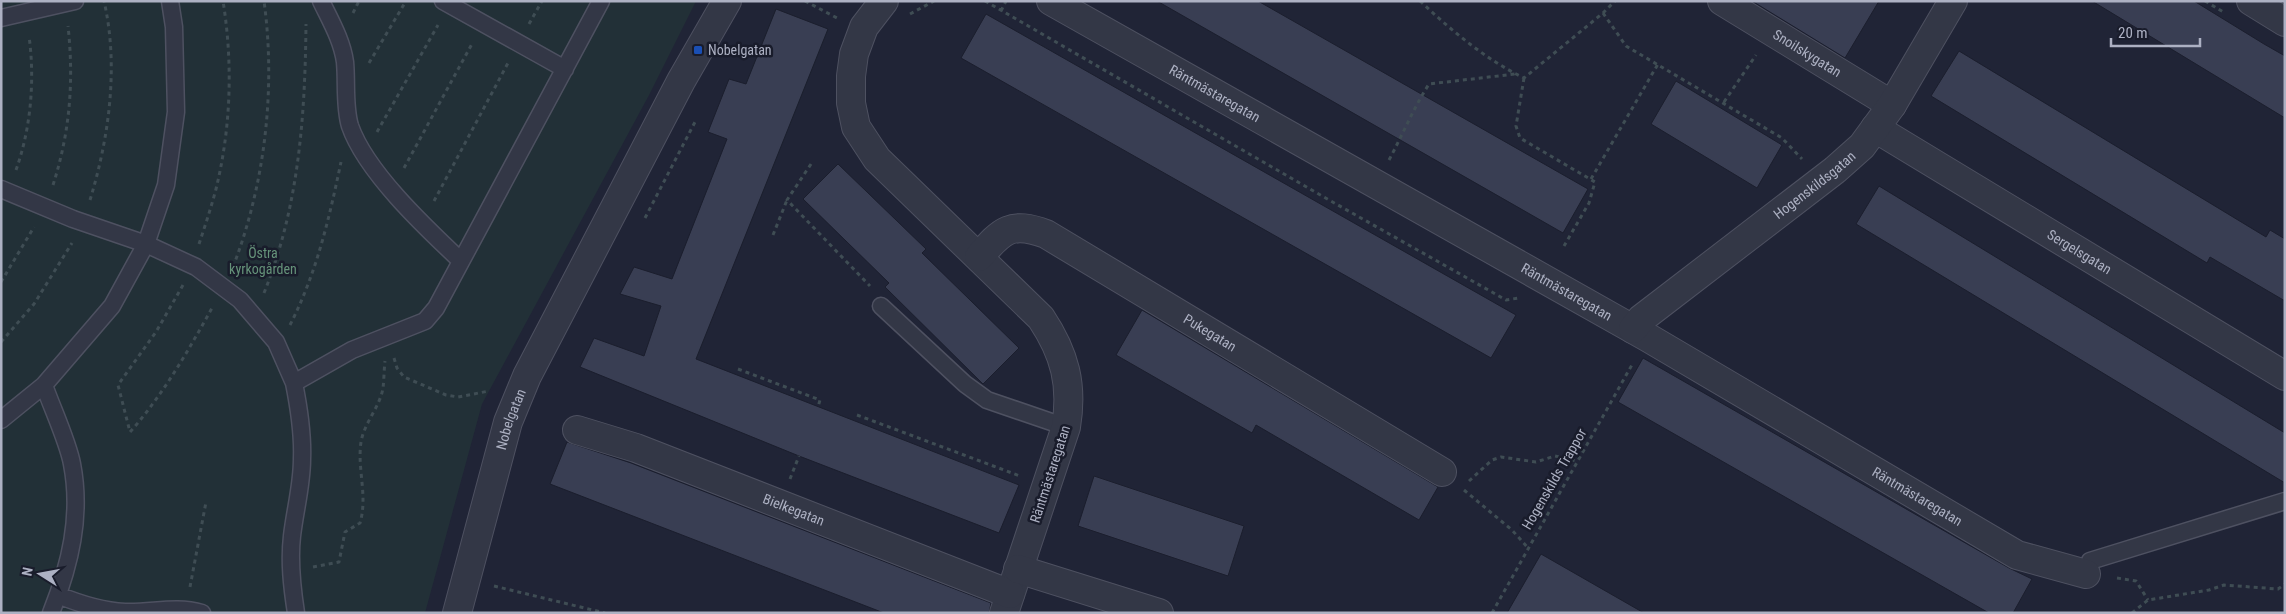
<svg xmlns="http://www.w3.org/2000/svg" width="2286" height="614" font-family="'Roboto Condensed',sans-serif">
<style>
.green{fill:#223037}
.building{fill:#393e53;stroke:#1b1e2d}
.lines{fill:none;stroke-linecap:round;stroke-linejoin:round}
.service-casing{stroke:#4e5161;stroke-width:19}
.minor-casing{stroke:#4e5161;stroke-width:30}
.path{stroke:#3f4d54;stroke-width:3;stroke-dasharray:4 4;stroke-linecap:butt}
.service{stroke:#333746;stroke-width:16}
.minor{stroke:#333746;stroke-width:28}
.transit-dot{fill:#1a4fb4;stroke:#191c2b;stroke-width:2}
.labels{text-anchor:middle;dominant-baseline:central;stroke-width:5;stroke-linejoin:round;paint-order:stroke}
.poi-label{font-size:14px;fill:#adb1c3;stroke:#191c2b;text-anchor:start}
.street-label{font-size:14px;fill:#adb1c3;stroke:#191c2b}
.park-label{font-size:14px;fill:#66937a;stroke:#191c2b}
</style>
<rect width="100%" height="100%" fill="#202436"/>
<!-- green -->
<path class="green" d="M1 1H696L648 97 482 404 425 613H1Z"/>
<!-- building -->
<path class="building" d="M1157 1H1258L1588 189 1563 233Z
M1752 1H1879L1845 58Z
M2092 1H2194L2264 44 2285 56V118Z
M776 9 828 29 696 359 1019 485 999 533 799 456 580 367 594 338 644 356 661 306 620 294 634 267 672 279 727 139 708 132 729 79 746 84Z
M986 14 1516 315 1491 358 961 58Z
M1959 51 2266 237 2270 230 2285 239V301L2210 257 2207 263 1931 96Z
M1676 81 1782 145 1757 188 1651 124Z
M838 164 926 249 922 253 1019 348 983 384 885 287 889 283 803 199Z
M1879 186 2285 433V483L1856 224Z
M1142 310 1438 487 1419 520 1256 425 1252 433 1116 355Z
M1643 358 2009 568 2032 579 2013 613H1989L1618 402Z
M567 442 631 463 991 603 989 613H884L550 484Z
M1094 476 1244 526 1228 576 1078 526Z
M1541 554 1644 613H1507Z"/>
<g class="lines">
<!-- service casing -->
<g class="service-casing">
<path id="service" d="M321 1C330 20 342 40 345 62 347 83 344 106 350 126 366 172 426 228 461 261
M443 1 565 69
M1 18 75 1
M1 189 73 219 146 244 196 267 240 300 276 342 294 383
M881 306 965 384 987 400 1066 427
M44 385C52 408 68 442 72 464 82 516 70 565 51 613
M1 420 44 385 112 306 146 244 166 185 176 112 174 27 170 1
M2086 574 2090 561 2285 501
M58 595C80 604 101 611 125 612 153 613 175 605 202 613
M296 613C292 587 289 562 292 536 295 510 302 485 302 459 303 434 299 408 294 383L352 350 425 321 436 308 601 1"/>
</g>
<!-- minor casing -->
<g class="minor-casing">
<g id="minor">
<path d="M884 1 864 27 854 54 851 76V103L856 127 877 159 1041 318C1065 354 1073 385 1066 427L1004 613"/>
<path id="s1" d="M1051 1 1647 337 2017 555 2086 574"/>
<path id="s2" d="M1722 1 1892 105"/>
<path d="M2251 1 2285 22"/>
<path id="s3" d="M1875 128 2285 376"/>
<path id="s4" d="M979 257C1002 230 1011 221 1046 234L1442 472"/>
<path id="s5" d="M1633 329 1641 319 1835 170 1862 146 1892 105 1953 1"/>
<path id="s6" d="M577 430 636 448 1010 594"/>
<path d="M1018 569 1159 613"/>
<path id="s7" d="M457 613 508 422 527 376 681 81 727 1"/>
</g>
</g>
<!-- path -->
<path class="path" d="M805 1 837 18
M985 1 1322 196 1506 300 1519 298
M1420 1C1452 31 1485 59 1524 78L1603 13 1615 1
M2205 1 2225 13
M1001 11 1006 1
M353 13 359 1
M1603 13 1626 46 1782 138 1802 159
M910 14 934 1
M529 24 542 1
M369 63 406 1
M1524 78 1516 126 1520 138 1595 182 1589 203 1564 246
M1724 102 1756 55
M377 132 438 25
M1389 160C1403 134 1413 109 1429 84L1515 74
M811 164 787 200 870 286
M404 168 473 42
M16 170C31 128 35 80 29 36
M1591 179 1658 64
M53 185C70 132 74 81 68 26
M90 200C109 138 119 66 104 1
M434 201 508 63
M645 218 695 122
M773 235 787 200
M199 244C205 226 211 208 216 189 231 128 233 63 223 1
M233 267C265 184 276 89 264 1
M1 282 34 227
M183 285 156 332 118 385 130 432C163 395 188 351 212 308
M264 293C299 206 305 117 306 24
M290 325C317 272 329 219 341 162
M1 342 34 304 72 243
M394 358 397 368 404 377 446 395 458 397 489 391
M738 369 820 400 818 407
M857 415 1020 476
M790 479 799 456
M1469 481 1492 460 1501 457 1536 462 1555 456 1577 461
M1464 490 1512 530 1528 548
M313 567 339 562 345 532 360 523C368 496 357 469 361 442 364 423 380 407 383 388 384 380 384 370 385 361
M2117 578 2136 581 2148 600
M494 586 605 613
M190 587 206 502
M1492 613 1633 363
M2132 613 2148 600 2209 590 2224 585 2278 589 2285 584"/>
<!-- service -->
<use href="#service" class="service"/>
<!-- minor -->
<use href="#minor" class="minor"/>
</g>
<!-- markers -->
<rect class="transit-dot" x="693" y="45" width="10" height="10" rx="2.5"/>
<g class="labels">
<!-- poi labels -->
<g class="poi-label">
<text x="708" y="50">Nobelgatan</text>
</g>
<!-- street labels -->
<g class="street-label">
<text stroke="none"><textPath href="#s2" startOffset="100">Snoilskygatan</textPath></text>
<text stroke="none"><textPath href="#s1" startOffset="188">Räntmästaregatan</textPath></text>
<text stroke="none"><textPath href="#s5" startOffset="232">Hogenskildsgatan</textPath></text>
<text stroke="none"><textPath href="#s3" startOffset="239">Sergelsgatan</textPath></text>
<text stroke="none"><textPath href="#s1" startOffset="592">Räntmästaregatan</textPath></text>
<text stroke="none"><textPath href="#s4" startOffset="270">Pukegatan</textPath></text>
<text stroke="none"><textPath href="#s7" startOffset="201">Nobelgatan</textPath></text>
<text transform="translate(1050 474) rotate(-72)">Räntmästaregatan</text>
<text transform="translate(1554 479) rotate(-60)">Hogenskilds Trappor</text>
<text stroke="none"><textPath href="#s1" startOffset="998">Räntmästaregatan</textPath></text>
<text stroke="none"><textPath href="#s6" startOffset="231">Bielkegatan</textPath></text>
</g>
<!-- park labels -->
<g class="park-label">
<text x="263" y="253">Östra<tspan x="263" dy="16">kyrkogården</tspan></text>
</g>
</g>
<!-- border -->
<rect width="2286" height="614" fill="none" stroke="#adb1c3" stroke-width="5"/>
<!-- north arrow -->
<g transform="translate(40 574) rotate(281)" stroke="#191c2b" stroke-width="4" paint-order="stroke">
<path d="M0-4L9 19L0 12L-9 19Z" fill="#adb1c3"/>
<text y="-8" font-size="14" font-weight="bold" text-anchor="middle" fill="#adb1c3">N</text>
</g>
<!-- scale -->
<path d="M2111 38v8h89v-8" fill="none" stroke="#adb1c3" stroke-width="2.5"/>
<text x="2118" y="38" font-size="15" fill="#adb1c3" stroke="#191c2b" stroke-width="4" paint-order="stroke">20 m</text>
</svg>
